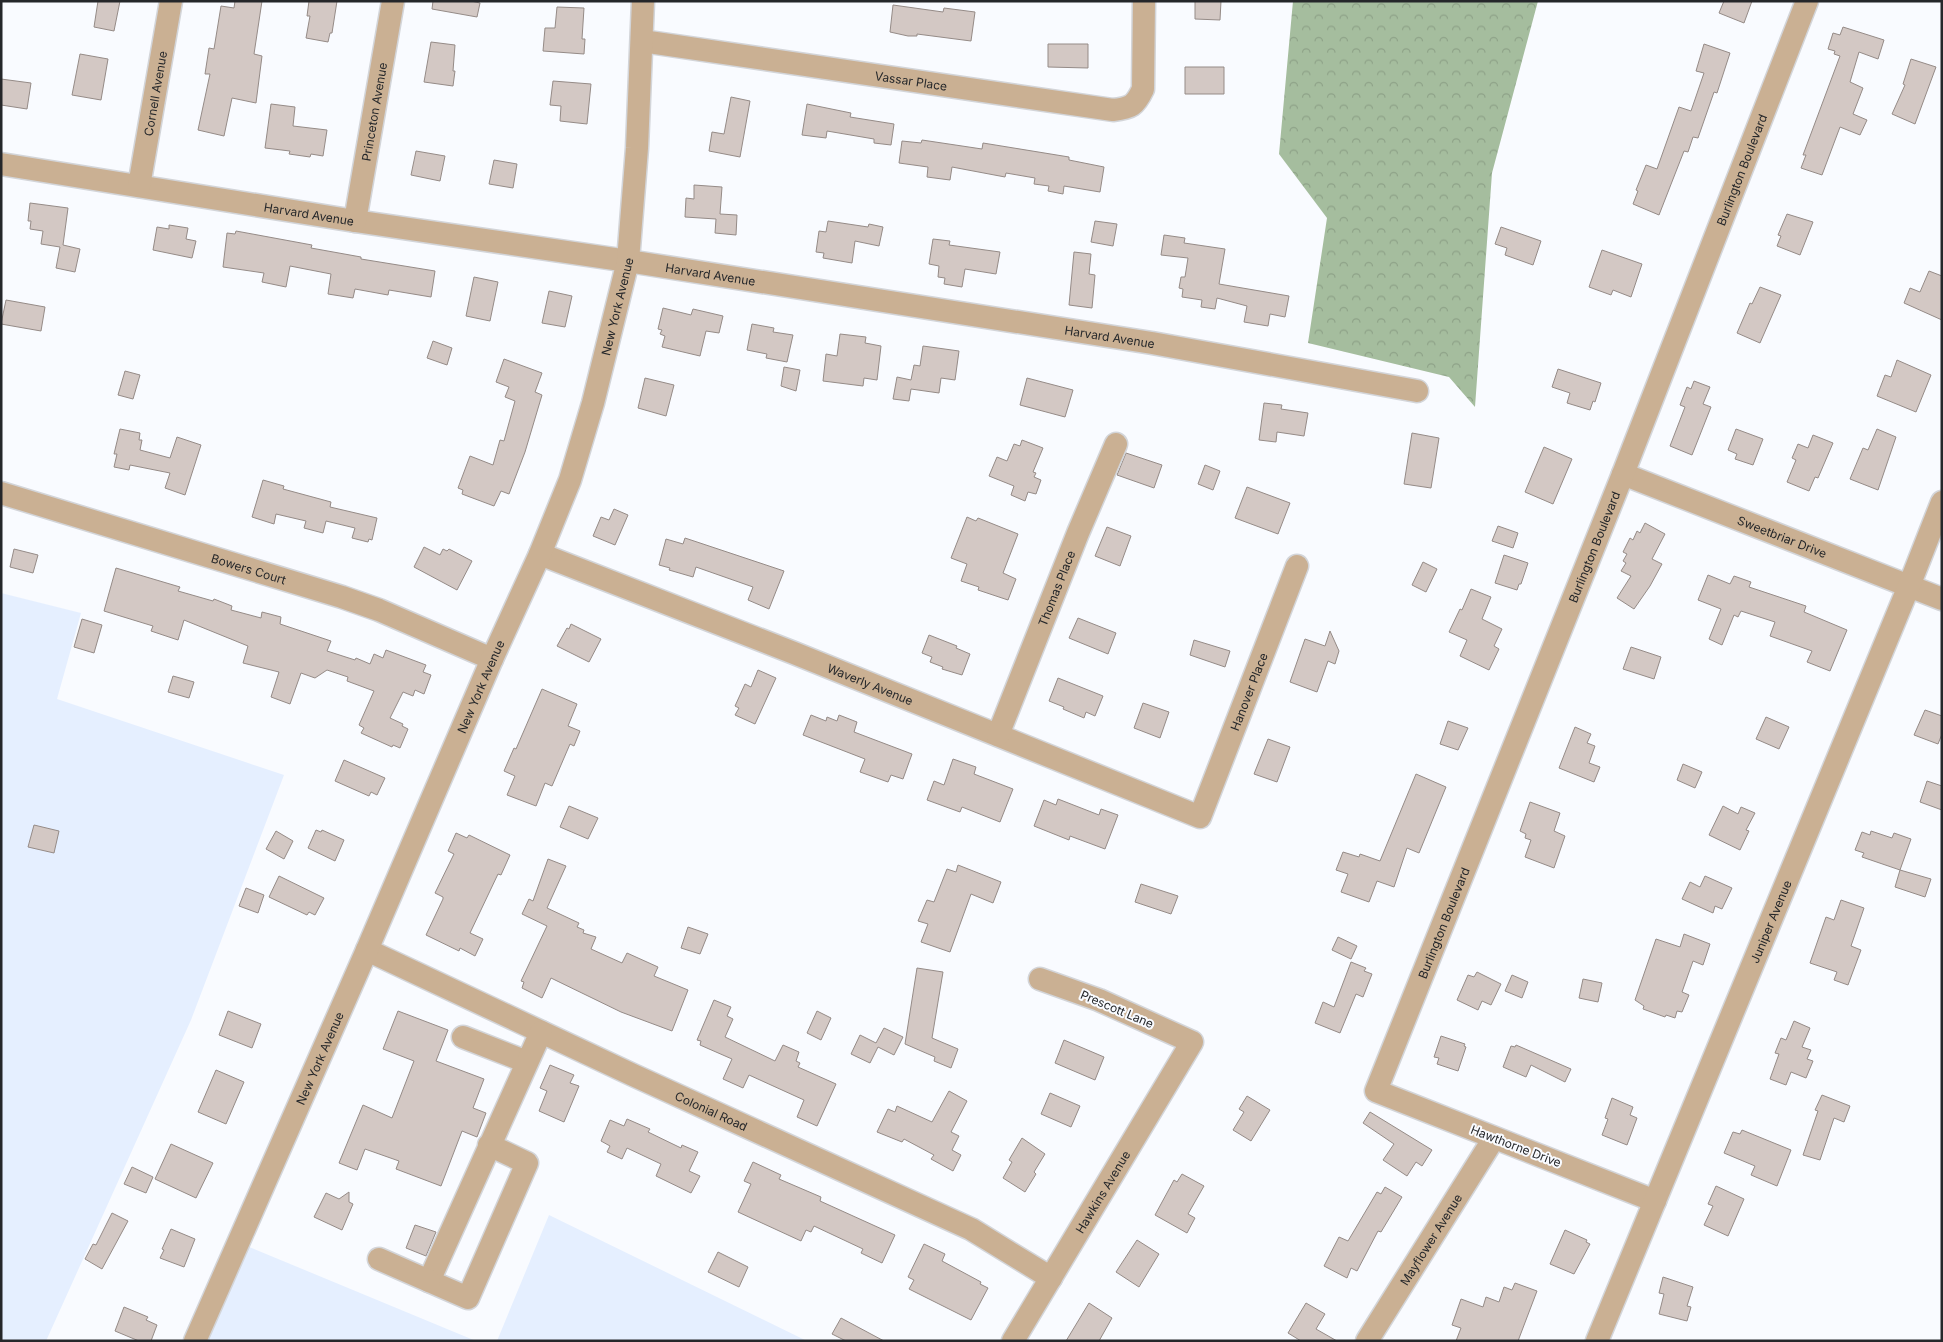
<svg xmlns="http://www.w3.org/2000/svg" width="1943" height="1342" font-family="Inter,sans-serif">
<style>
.built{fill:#e5efff}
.forest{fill:url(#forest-crowns)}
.building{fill:#d3c8c4;stroke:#958b87}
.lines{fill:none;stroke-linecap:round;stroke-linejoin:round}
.minor-casing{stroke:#d3d5d9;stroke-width:25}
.minor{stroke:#cab093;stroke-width:22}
.labels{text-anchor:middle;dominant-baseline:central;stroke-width:4;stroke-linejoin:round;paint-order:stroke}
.street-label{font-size:12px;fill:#25272a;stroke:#f9fbff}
</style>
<defs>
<pattern id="forest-crowns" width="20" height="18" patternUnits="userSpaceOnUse" patternTransform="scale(1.25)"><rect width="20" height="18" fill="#a5bd9e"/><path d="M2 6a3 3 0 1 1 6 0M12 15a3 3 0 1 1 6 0" fill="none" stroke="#8ea288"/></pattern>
</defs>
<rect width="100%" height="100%" fill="#f9fbff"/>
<!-- built -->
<path class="built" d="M1 593 81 613 57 699 284 775 191 1020 46 1341H1Z
M549 1215 807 1341H497Z
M242 1244 476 1341H201Z"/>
<!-- forest -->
<path class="forest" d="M1293 1H1538L1492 173 1475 407 1449 377 1308 343 1327 218 1279 154Z"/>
<!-- building -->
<path class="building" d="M98 1H120L114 31 94 27Z
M235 1H262L254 54 262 56 256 103 232 98 224 136 198 130 210 74H205L209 48 214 49 221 6 234 8Z
M309 1H337L332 33H330L328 42 306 38 310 16H307Z
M433 1H471L480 3 477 17 432 9Z
M1195 1H1221L1220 20 1195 19Z
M1724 1H1752L1744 23 1719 13Z
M893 5 943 12 944 8 975 12 971 41 917 34V36H908L890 32Z
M557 7 584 8 582 39H585L584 54 543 51 545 28H555Z
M1843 27 1884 40 1878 59 1859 52 1850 82 1863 88 1853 114 1867 120 1860 135 1840 127 1822 175 1801 168 1806 155H1803L1840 56 1834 54 1835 51 1828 49 1833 33 1840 35Z
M431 42 455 45 453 71H455L453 86 424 82Z
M1048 44H1088V68L1048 67Z
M1704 44 1730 53 1717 93 1714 92 1698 138 1693 137 1688 152 1684 151 1659 215 1633 204 1638 191 1636 190 1646 165 1657 169 1679 107 1691 111 1704 73 1696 71Z
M80 54 108 59 101 100 72 95Z
M1911 59 1936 67 1915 124 1892 114 1905 85 1903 84Z
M1185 67H1224V94H1185Z
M1 79 31 83 27 109 1 105Z
M553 81 591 84 587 124 560 121 561 106 550 105Z
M731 97 750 101 740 157 709 151 712 132 724 134Z
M271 104 295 107 293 126 327 130 323 156 311 154 310 157 289 154 290 151 265 148Z
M807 104 851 113 850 117 894 124 891 145 874 143V139L827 131 826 138 802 135Z
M922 140 982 149 983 143 1069 157V160L1104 167 1100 192 1064 186 1063 194 1048 191 1049 186 1034 184 1035 178 1006 173 1005 177 952 167 950 180 927 177 928 167 899 163 902 141 921 143Z
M416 151 445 156 440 181 411 175Z
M494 160 517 164 513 188 489 184Z
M694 185 722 187 720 214 737 215 736 235 715 233 716 219 685 217 686 198 694 199Z
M30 203 68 208 63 245 80 249 75 272 56 268 60 247 41 244 43 231 30 229 31 221H28Z
M1787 214 1813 222 1800 255 1777 246 1781 236 1778 235Z
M828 221 868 227 869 224 883 227 879 246 855 241 852 263 823 258 824 253 816 252 819 231 826 232Z
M1095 221 1117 224 1113 246 1091 242Z
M169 225 188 228 186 239 196 241 192 258 153 250 157 227 169 229Z
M1501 227 1541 241 1533 265 1505 255 1507 248 1495 244Z
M236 231 312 245 311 248 361 257V259L435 271 431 297 389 290 388 295 355 289 353 298 328 294 331 274 290 266 286 287 262 282 264 273 223 267 227 233 235 234Z
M1164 235 1185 238 1184 243 1225 249 1219 284 1289 296 1285 317 1270 314 1268 326 1244 322 1247 306 1217 298 1215 309 1201 307 1202 300 1182 297 1183 289 1179 288 1181 277H1185L1188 258 1161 255Z
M933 239 950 241 949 245 1000 252 996 274 965 269 962 287 944 284 945 278 938 277 939 266 929 264Z
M1602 250 1642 264 1631 297 1613 290 1611 295 1589 287Z
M1074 252 1091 254 1089 274 1095 275 1092 308 1069 305Z
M1929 271 1942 276V320L1904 303 1910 288 1920 292Z
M474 277 498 282 490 321 466 316Z
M1760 287 1781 295 1760 343 1737 333 1750 303 1752 304Z
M549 291 572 296 565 327 542 323Z
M6 300 45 307 41 331 1 324Z
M663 308 691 315 693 309 723 316 719 333 706 331 700 356 662 347 665 336 660 334 662 330 658 329Z
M752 324 774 328 773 332 793 335 787 362 766 358 767 354 747 350Z
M840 334 866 337 865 343 881 346 877 380 864 378 863 386 823 381 826 354 837 356Z
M433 341 452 348 447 365 427 358Z
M923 346 959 351 955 380 941 378 939 393 911 389 909 401 893 399 897 377 911 380 914 365 920 366Z
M504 359 542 373 535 392 542 395 525 452 509 494 501 491 494 506 462 494 463 490 458 488 470 456 493 465 500 440 504 441 515 401 505 397 509 387 496 382Z
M1897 360 1931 375 1916 412 1877 396 1885 375 1891 377Z
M784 367 800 370 796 391 781 386Z
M1558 369 1601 383 1595 402 1593 401 1590 410 1567 403 1570 393 1552 387Z
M125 371 140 375 133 399 118 395Z
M645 378 674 385 666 416 638 408Z
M1027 378 1073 390 1065 417 1020 405Z
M1694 381 1710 387 1703 404 1711 407 1692 455 1670 446 1685 407 1680 405 1687 387 1691 389Z
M1264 403 1282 405 1281 409 1308 413 1304 436 1277 432 1276 442 1259 440Z
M120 429 140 433 139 440H142L140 450 170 458 177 437 201 445 185 495 165 488 170 473 130 465 129 470 114 467 117 454H114Z
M1736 429 1763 439 1753 465 1735 459 1737 454 1728 450Z
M1877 429 1896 437 1878 490 1850 479 1863 448 1868 450Z
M1412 433 1439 438 1431 488 1404 484Z
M1813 435 1833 443 1818 478 1815 477 1809 491 1787 482 1796 460 1792 458 1798 444 1808 448Z
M1022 440 1043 448 1033 472 1036 473 1034 477 1041 480 1036 494 1028 492 1025 501 1011 495 1014 486 989 476 997 457 1007 461 1014 444 1020 446Z
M1544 447 1572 459 1553 504 1525 492Z
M1126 453 1162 465 1154 488 1117 475Z
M1205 465 1220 471 1213 490 1198 484Z
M263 480 284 486 283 489 331 502 330 507 377 518 372 540 369 539 368 542 352 538 355 528 326 521 323 533 304 528 306 521 276 514 274 524 252 517Z
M1247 487 1290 503 1278 534 1235 518Z
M614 509 628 515 615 545 593 536 601 517 609 520Z
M967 517 976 521 978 518 1018 534 1003 573 1016 579 1008 600 978 590 979 587 961 581 967 564 951 558Z
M1645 523 1665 534 1652 559 1662 564 1650 586 1634 609 1617 598 1631 576 1621 571 1626 563 1623 561 1627 554 1623 552 1630 538 1633 540 1637 531 1640 533Z
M1498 526 1518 533 1513 548 1492 541Z
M1107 527 1131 536 1120 566 1095 556Z
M685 538 784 571 769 609 748 600 753 587 696 567 693 577 669 570 670 568 659 565 666 539 683 544Z
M424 547 440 555 443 549 447 551 449 549 472 561 457 590 414 567Z
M14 549 38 555 33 573 10 567Z
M1504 555 1528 563 1521 584H1519L1517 590 1495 583Z
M1423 562 1437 569 1426 592 1412 585Z
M116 568 180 587 178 591 213 601 214 599 232 606 231 610 261 618 262 612 281 617 280 624 331 641 327 651 355 660 356 658 370 664 374 654 383 658 386 650 426 665 423 672 431 675 424 694 415 690 413 696 403 692 390 718 403 724 402 726 408 729 400 748 393 745 392 747 361 733 364 728 359 725 374 691 347 681 348 677 327 670 315 678 301 673 290 704 271 697 279 672 243 663 248 646 184 620 178 640 151 631 153 626 104 611Z
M1708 575 1730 584 1734 576 1751 582 1749 587 1806 606 1804 612 1847 630 1830 671 1807 662 1812 651 1770 636 1775 622 1741 611 1738 617 1734 615 1722 645 1709 639 1721 609 1698 600Z
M1471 589 1491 597 1482 619 1502 629 1494 646 1499 649 1489 670 1460 656 1467 640 1449 632 1460 609 1462 610Z
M1078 618 1116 633 1108 654 1069 638Z
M82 619 102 625 94 653 74 647Z
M571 624 601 639 589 662 557 646 567 628 569 629Z
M1330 631 1339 651 1335 664 1328 661 1317 692 1290 682 1305 639 1325 646Z
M929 635 957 646 956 648 970 654 962 675 942 669 943 667 930 662 932 657 922 653Z
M1194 640 1230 651 1225 667 1190 655Z
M1631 647 1661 657 1654 679 1623 669Z
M758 670 776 678 755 724 735 715 739 708 735 706 745 684 751 687Z
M173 676 194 682 189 698 168 692Z
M1058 678 1103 696 1095 716 1086 712 1084 718 1063 709 1064 707 1049 701Z
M542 689 577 704 568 726 580 731 574 746 570 744 552 786 545 783 536 806 507 795 515 776 504 771 514 748 516 749Z
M1143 703 1169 712 1160 738 1134 728Z
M1925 710 1942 716V734L1938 744 1914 735Z
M811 715 826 721 827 717 837 721 839 715 857 722 854 732 912 754 903 779 891 775 888 782 860 772 865 759 803 735Z
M1766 717 1789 727 1779 749 1756 739Z
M1448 721 1468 728 1458 750 1440 744Z
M1575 727 1591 734 1587 743 1595 746 1589 763 1600 767 1594 782 1559 768Z
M1268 739 1290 747 1277 782 1254 774Z
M953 759 976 767 974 774 1013 789 1000 822 962 807 960 812 927 800 934 781 944 785Z
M344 760 385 778 377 795 371 792 369 796 335 781Z
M1683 764 1702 772 1695 788 1677 780Z
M1416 774 1446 787 1419 853 1407 848 1394 887 1377 881 1369 902 1341 892 1348 874 1336 870 1343 852 1359 857 1360 854 1380 861Z
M1927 781 1942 786V810L1920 802Z
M1058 799 1099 815 1101 809 1118 815 1105 849 1070 836 1069 840 1034 826 1044 800 1056 805Z
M1530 802 1560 813 1554 831 1565 836 1554 868 1525 857 1531 840 1525 838 1526 834 1520 831Z
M569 806 598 818 588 839 560 827Z
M1723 806 1738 814 1741 807 1755 813 1746 830 1749 831 1740 850 1709 835Z
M34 825 59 831 54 853 28 847Z
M316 830 321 832 322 830 344 840 335 861 308 848Z
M276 831 293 841 284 859 266 849Z
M1871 831 1892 838 1894 833 1911 839 1900 870 1862 857 1864 853 1855 850 1862 832 1870 835Z
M456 833 467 838 469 835 510 855 501 875 498 874 470 933 483 939 475 956 460 948 459 951 426 935 443 899V897L435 893 454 854 448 851Z
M548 859 566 866 547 908 579 923 577 927 584 930 583 933 596 937 591 949 622 963 627 953 658 967 654 976 688 990 672 1031 621 1012 551 978 542 998 522 988 524 982 521 981 547 926 522 914 529 899 533 901Z
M958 865 1001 882 993 903 971 894 950 952 921 942 928 924 918 921 927 900 934 902 947 869 956 872Z
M1900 870 1931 879 1925 897 1895 887Z
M279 876 324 898 315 915 309 912 307 915 269 897Z
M1705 876 1732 888 1722 909 1715 906 1713 913 1682 899 1690 882 1700 887Z
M1141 884 1178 896 1171 914 1135 902Z
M246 888 264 895 258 913 239 906Z
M1841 900 1864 908 1851 946 1861 950 1848 985 1834 980 1837 972 1810 963 1826 917 1834 920Z
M688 927 708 934 700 954 681 948Z
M1684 934 1710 944 1703 965 1693 961 1682 992 1689 995 1682 1012 1677 1011 1675 1018 1666 1015 1665 1017 1643 1009 1644 1006 1635 1000 1656 939 1680 947Z
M1338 937 1357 946 1351 959 1332 950Z
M1351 962 1366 968 1364 971 1372 974 1363 997 1356 994 1340 1033 1315 1023 1323 1002 1334 1007Z
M917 968 943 972 932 1038 958 1049 951 1068 934 1061 935 1057 905 1044Z
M1477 972 1501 984 1491 1005 1482 1001 1478 1010 1457 1000 1468 975 1474 977Z
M1512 975 1528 982 1522 998 1505 991Z
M1583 979 1602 983 1598 1002 1579 998Z
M714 1000 731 1007 727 1016 733 1019 725 1037 775 1061 783 1045 799 1052 796 1061 800 1063 798 1067 836 1084 817 1126 797 1117 804 1100 749 1075 743 1088 723 1079 732 1059 700 1045 701 1041 697 1040Z
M228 1011 261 1024 252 1048 219 1035Z
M398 1011 448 1030 436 1061 484 1079 473 1108 486 1113 477 1137 462 1131 441 1186 396 1169 399 1161 365 1149 357 1170 339 1163 363 1105 392 1118 414 1061 383 1049Z
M817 1011 831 1018 821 1040 807 1033Z
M1794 1021 1810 1028 1802 1047 1811 1050 1807 1059 1813 1061 1806 1078 1791 1072 1786 1085 1770 1079 1779 1054 1775 1053 1781 1038 1786 1040Z
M884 1028 903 1037 894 1055 878 1047 870 1063 851 1054 860 1035 876 1043Z
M1441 1036 1465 1044 1464 1046 1466 1047 1458 1071 1437 1064 1439 1058 1434 1057Z
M1064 1040 1104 1057 1095 1080 1055 1063Z
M1516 1045 1571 1069 1565 1082 1531 1065 1526 1077 1503 1067 1511 1046 1515 1047Z
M550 1065 574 1075 570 1083 579 1086 564 1122 539 1111 547 1091 540 1088Z
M216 1070 244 1082 226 1124 198 1112Z
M949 1091 967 1101 951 1132 959 1136 952 1150 961 1155 953 1171 931 1159 934 1155 904 1139 902 1142 877 1132 888 1109 895 1112 897 1106 932 1122Z
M1050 1093 1080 1106 1071 1127 1041 1114Z
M1822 1095 1850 1106 1844 1122 1834 1118 1820 1160 1803 1155 1818 1111 1815 1110Z
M1247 1096 1270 1110 1251 1141 1233 1130 1244 1112 1239 1109Z
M1612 1098 1633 1107 1630 1115 1637 1118 1627 1145 1602 1135 1608 1119 1605 1118Z
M1370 1112 1432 1150 1422 1166 1416 1162 1407 1176 1383 1160 1394 1144 1363 1123Z
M627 1119 650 1129 648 1132 681 1148 682 1145 698 1152 689 1171 700 1176 691 1193 656 1176 661 1164 627 1148 622 1159 607 1152 610 1146 601 1141 610 1120 624 1126Z
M1742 1130 1791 1150 1777 1186 1751 1175 1755 1166 1724 1153 1733 1132 1740 1134Z
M1022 1138 1045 1154 1034 1172 1036 1174 1025 1192 1003 1178 1012 1162 1009 1160Z
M171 1144 213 1163 196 1198 155 1179Z
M753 1162 781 1175 779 1179 821 1197 820 1201 895 1235 882 1263 861 1253 863 1249 814 1226 811 1232 806 1230 801 1241 738 1212 751 1184 744 1181Z
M132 1167 153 1177 146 1193 124 1184Z
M1182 1174 1204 1186 1188 1214 1195 1218 1187 1233 1155 1215 1174 1180 1177 1182Z
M1716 1186 1744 1199 1728 1236 1704 1225 1713 1206 1708 1204Z
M1385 1187 1402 1197 1381 1232 1378 1231 1357 1271 1351 1268 1347 1278 1324 1266 1339 1237 1348 1241 1377 1192 1381 1194Z
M349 1192V1202L353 1204 342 1230 314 1217 326 1193 339 1199Z
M112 1213 128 1221 102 1269 85 1259 93 1244 96 1245Z
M415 1225 436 1232 426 1256 406 1248Z
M171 1229 195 1239 184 1267 160 1258 164 1250 162 1249Z
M1565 1230 1587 1240 1586 1242 1590 1244 1574 1274 1550 1264Z
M1137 1240 1159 1254 1139 1287 1116 1272Z
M924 1244 945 1254 942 1261 981 1282 980 1284 988 1288 971 1320 909 1289 914 1280 908 1277Z
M718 1252 748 1267 739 1287 708 1272Z
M1663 1277 1693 1287 1687 1306 1691 1307 1687 1321 1659 1314 1664 1294 1659 1293Z
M1515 1283 1537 1291 1518 1341H1456L1461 1328 1452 1325 1461 1299 1483 1307 1486 1297 1499 1302 1504 1287 1512 1290Z
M1089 1303 1112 1318 1099 1341H1066Z
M1306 1303 1325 1314 1316 1329 1337 1341H1301L1288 1333Z
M124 1307 148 1317 146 1320 157 1325 151 1341H139L115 1331Z
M841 1318 884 1341H846L832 1334Z"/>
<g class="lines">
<!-- minor casing -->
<g class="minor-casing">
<g id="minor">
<path id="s1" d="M642 41 1113 110C1131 108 1135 106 1143 89L1144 1"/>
<path id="s2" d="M1 164 355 221 628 261 1152 343 1417 391"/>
<path id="s3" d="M139 186 171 1"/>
<path id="s4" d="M355 221 393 1"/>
<path id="s5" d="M1623 474 1942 599"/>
<path id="s6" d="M1 493 342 597 379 610 492 659"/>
<path id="s7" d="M540 554 794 653 1200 817 1297 566"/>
<path id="s8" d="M998 735 1078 533 1116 444"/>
<path id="s9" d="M367 950 633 1075 971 1229 1051 1278"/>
<path d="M463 1037 527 1062"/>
<path d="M489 1145 527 1163 468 1298 429 1281 541 1032"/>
<path id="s10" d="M1655 1201 1376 1091 1623 474 1807 1"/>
<path d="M379 1259 429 1281"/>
<path id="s11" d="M195 1341 367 950 492 659 540 554 570 480 593 403 628 261 637 148 643 1"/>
<path id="s12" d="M1013 1341 1192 1042 1099 1000 1040 979"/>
<path id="s13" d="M1367 1341 1494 1138"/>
<path id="s14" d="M1597 1341 1909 586 1942 502"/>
</g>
</g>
<!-- minor -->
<use href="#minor" class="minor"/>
</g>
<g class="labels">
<!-- street labels -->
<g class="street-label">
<text stroke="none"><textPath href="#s1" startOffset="272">Vassar Place</textPath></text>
<text stroke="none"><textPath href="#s3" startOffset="94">Cornell Avenue</textPath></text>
<text stroke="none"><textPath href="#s4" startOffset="111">Princeton Avenue</textPath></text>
<text stroke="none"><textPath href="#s10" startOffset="1291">Burlington Boulevard</textPath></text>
<text stroke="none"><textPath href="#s2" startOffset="312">Harvard Avenue</textPath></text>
<text stroke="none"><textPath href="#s2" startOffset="718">Harvard Avenue</textPath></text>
<text stroke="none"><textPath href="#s11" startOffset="1119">New York Avenue</textPath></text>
<text stroke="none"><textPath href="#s2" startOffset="1122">Harvard Avenue</textPath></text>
<text stroke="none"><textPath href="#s5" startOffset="171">Sweetbriar Drive</textPath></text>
<text stroke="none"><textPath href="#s10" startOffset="886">Burlington Boulevard</textPath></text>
<text stroke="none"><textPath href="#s6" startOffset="259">Bowers Court</textPath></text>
<text stroke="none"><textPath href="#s8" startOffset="158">Thomas Place</textPath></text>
<text stroke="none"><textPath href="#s7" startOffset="355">Waverly Avenue</textPath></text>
<text stroke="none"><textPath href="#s11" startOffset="714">New York Avenue</textPath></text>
<text stroke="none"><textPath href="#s7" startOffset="845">Hanover Place</textPath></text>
<text stroke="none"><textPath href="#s14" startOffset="454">Juniper Avenue</textPath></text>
<text stroke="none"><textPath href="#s10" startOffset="481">Burlington Boulevard</textPath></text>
<text transform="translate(1117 1009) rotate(23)">Prescott Lane</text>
<text stroke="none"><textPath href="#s11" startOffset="309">New York Avenue</textPath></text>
<text stroke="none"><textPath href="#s9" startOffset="380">Colonial Road</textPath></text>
<text transform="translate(1516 1146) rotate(21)">Hawthorne Drive</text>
<text stroke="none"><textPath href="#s12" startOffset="174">Hawkins Avenue</textPath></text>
<text stroke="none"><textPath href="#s13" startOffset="120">Mayflower Avenue</textPath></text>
</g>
</g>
<!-- border -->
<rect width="1943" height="1342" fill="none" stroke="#25272a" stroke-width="5"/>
</svg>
